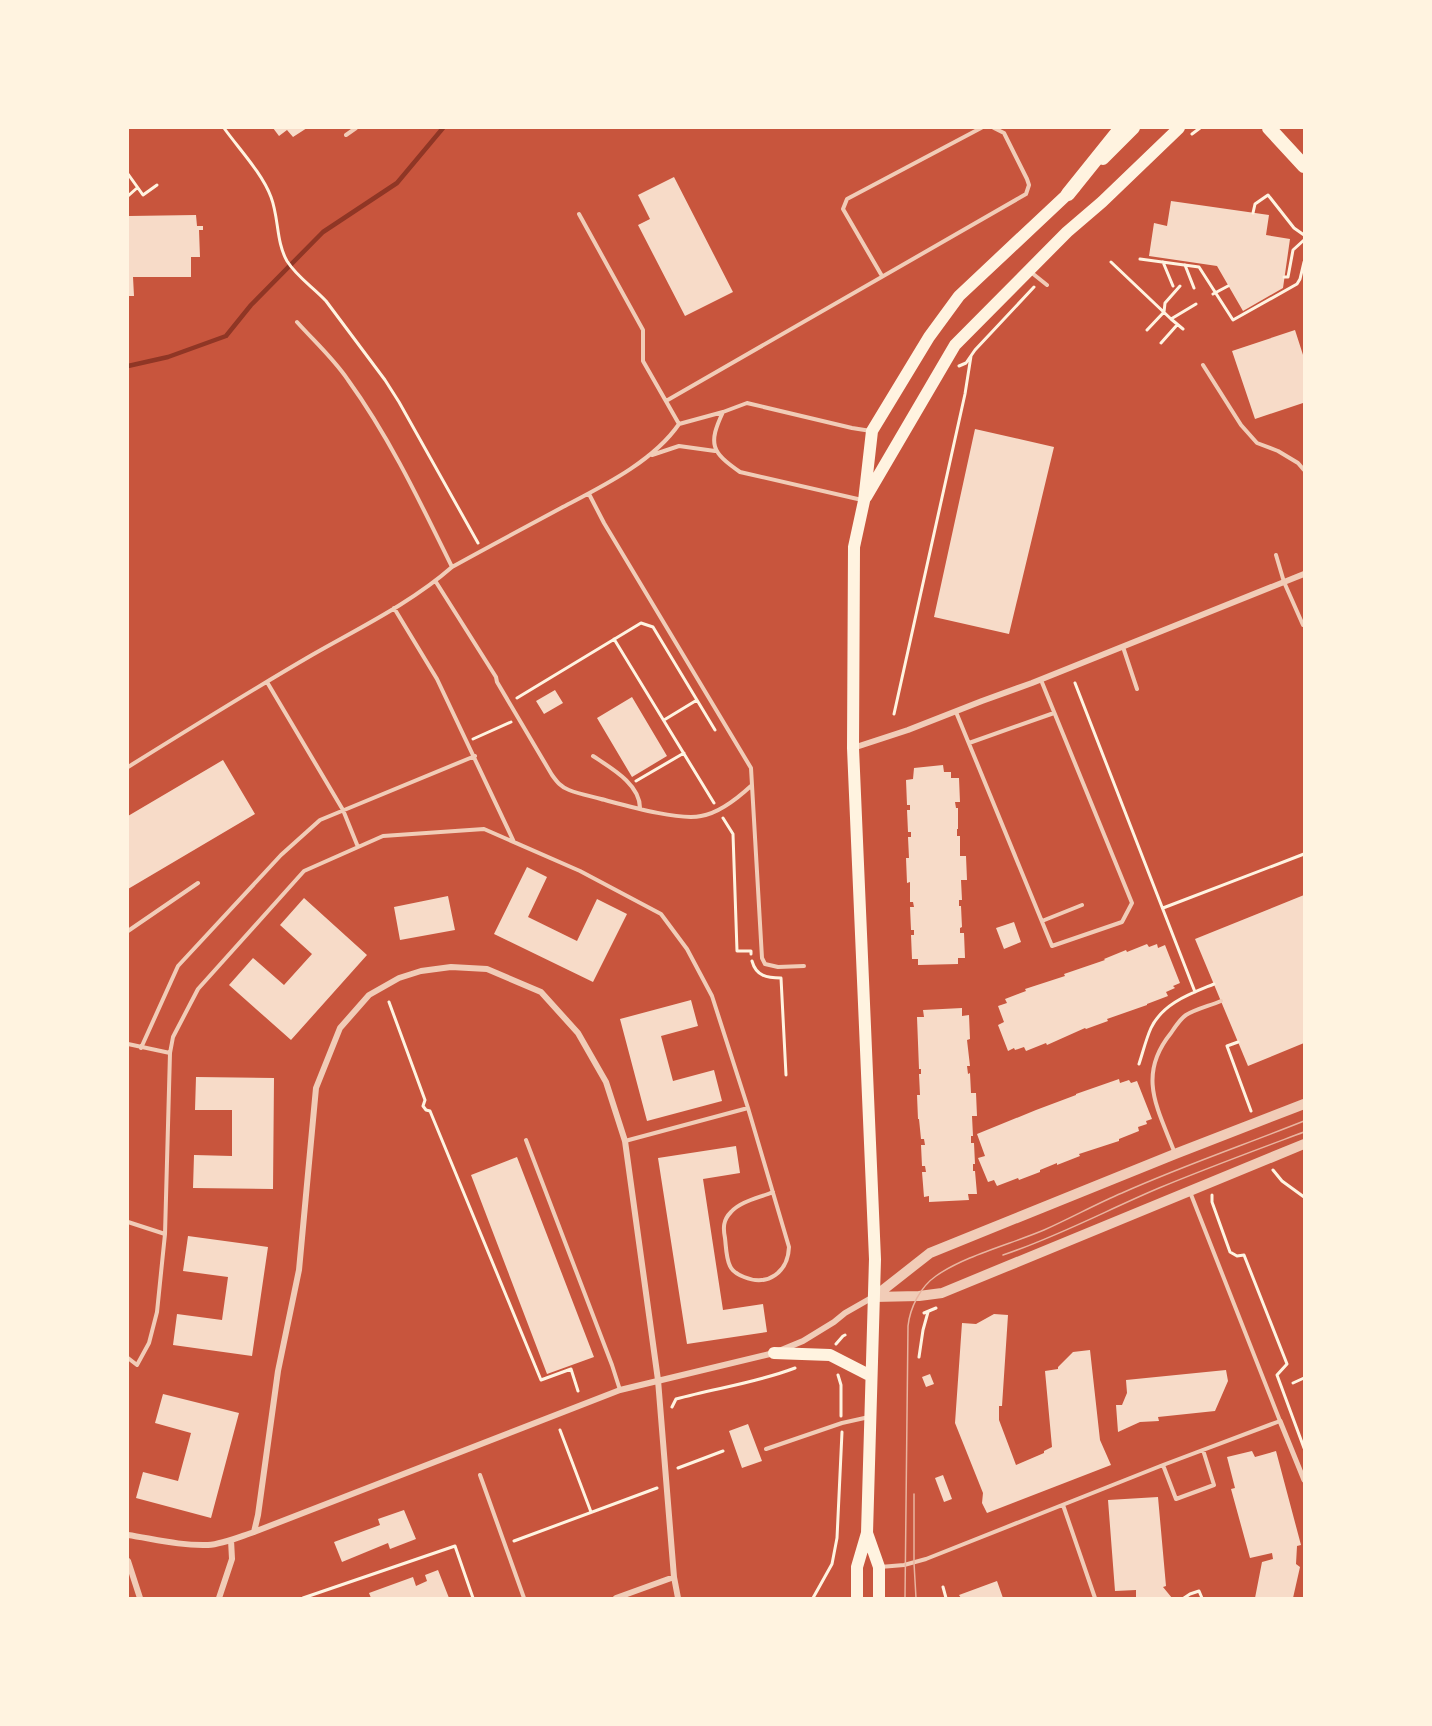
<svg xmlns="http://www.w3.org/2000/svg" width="1432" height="1726" font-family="'PT Sans',sans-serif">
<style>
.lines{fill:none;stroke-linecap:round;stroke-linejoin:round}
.stream{stroke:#8f3625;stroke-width:4.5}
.building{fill:#f7dbc8}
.path{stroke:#fff3e0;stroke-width:3}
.service{stroke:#f1ccb7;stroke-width:4}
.pedestrian{stroke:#f1ccb7;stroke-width:5}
.minor{stroke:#f1ccb7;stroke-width:6}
.tertiary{stroke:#f1ccb7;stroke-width:10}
.secondary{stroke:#fff3e0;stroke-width:12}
.primary{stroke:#fff3e0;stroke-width:14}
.tram{stroke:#e9b49f;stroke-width:1.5}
</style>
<rect width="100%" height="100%" fill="#c8553d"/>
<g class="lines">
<!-- stream -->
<path class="stream" d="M128 366 168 357 226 336 251 305 323 232 397 183 443 128"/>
</g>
<!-- building -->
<path class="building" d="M273 128H307L293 137 287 130 279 136Z
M674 177 733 292 685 316 638 225 650 219 638 195Z
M1171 201 1269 215 1266 235 1290 239 1283 288 1243 311 1217 266 1149 256 1154 223 1167 226Z
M196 215 197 226H203V230H199L200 257H191V277H133L134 296H128V234H129V216Z
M1295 330 1304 358V407L1303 403 1255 419 1232 351Z
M975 429 1054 447 1009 634 934 617Z
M555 690 563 703 544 714 536 701Z
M632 697 667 756 632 777 597 718Z
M223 760 255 814 128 889V816Z
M943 765 944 772H951V778H959L960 802H955L956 808H958V829H957V836H960V856H966L967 880H961L962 900H959V906H961L962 927 960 928V933H964L965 958H958V964L918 965V959H912L911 935H914V930H911L910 907H914L913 902H910V882L907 883 906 858H909L908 837H911V832H908L907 810H910V805H907L906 780 913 779 914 768Z
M527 867 547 877 528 917 577 941 597 899 627 914 593 982 494 934Z
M1304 895V1043L1248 1066 1195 939Z
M448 896 455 930 400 940 394 907Z
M304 898 367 955 291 1040 229 985 253 958 284 985 312 954 280 925Z
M1014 922 1021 942 1004 949 996 928Z
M1147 944 1149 947 1157 944 1158 948 1165 945 1180 983 1173 986 1175 988 1166 992 1168 996 1147 1004V1005L1107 1019 1108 1021 1086 1029 1085 1028 1047 1045 1046 1043 1026 1051 1024 1047 1015 1050 1014 1048 1008 1051 998 1025 1004 1022 998 1006 1007 1003 1005 999 1026 991 1025 989 1065 976 1064 974 1105 960 1104 959 1126 950 1127 952Z
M691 1000 698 1026 661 1036 673 1081 714 1070 722 1101 647 1121 620 1019Z
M962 1008V1016L969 1015 970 1039 967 1040 970 1066H967L968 1074 970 1073 971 1093H976L977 1116H972L973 1136H971V1143H974L975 1164H973V1171H975L977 1194H968L969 1200 929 1202V1196L924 1197 922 1172H926L925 1166H922L921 1145H925L924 1139H921L919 1119H918L917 1095H920L919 1074H921V1069H919L917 1017H924L923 1010Z
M196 1077 274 1078 273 1189 193 1188 194 1155 232 1156V1110H195Z
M1119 1079 1120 1083 1129 1080 1131 1083 1137 1081 1152 1119 1146 1121 1147 1124 1138 1127 1139 1131 1119 1139V1141L1079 1154 1080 1156 1057 1165V1163L1040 1170V1172L1019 1180 1018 1178 997 1186 994 1180 988 1182 978 1158 985 1156 977 1134 1036 1110 1076 1095V1094Z
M736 1146 740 1173 703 1179 723 1310 763 1304 767 1332 687 1344 658 1158Z
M517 1157 594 1357 547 1374 471 1175Z
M188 1236 268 1247 252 1356 173 1345 177 1314 222 1320 228 1277 183 1271Z
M994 1314 1008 1315 1002 1406H999V1420L1016 1465 1044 1453V1451L1052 1447 1045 1371 1058 1369V1367L1073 1352 1090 1350 1100 1440 1111 1465 987 1513 982 1503 983 1493 955 1423 962 1323 976 1324Z
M1226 1370 1228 1381 1215 1411 1158 1417 1159 1421 1140 1422 1118 1432 1116 1405H1122L1127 1393 1126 1380Z
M930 1374 934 1384 926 1387 922 1377Z
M163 1394 239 1413 211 1518 136 1498 143 1472 178 1481 191 1433 155 1423Z
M748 1424 762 1461 742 1468 729 1431Z
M1252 1451 1255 1457 1276 1451 1301 1545 1297 1546 1296 1564 1300 1567 1293 1598H1255L1262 1562 1273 1559 1272 1553 1250 1558 1231 1489 1235 1488 1227 1457Z
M943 1475 952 1499 944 1502 935 1478Z
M1158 1497 1166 1586 1163 1587 1172 1598H1136V1590L1115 1591 1108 1500Z
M404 1510 416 1539 390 1549 388 1543 342 1562 334 1542 380 1525 378 1519Z
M438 1570 449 1598H371L369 1593 413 1577 416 1586 427 1581 425 1575Z
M997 1581 1003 1598H961L959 1595Z"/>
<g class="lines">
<!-- path -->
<path class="path" d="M224 128C239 149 262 173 271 197 279 218 276 242 287 261 297 277 313 287 326 301L385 380 399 402 478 543
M1192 134 1200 128
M128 174 143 195 157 185
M128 196 137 188
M1253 213 1255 204 1268 195 1294 228 1304 235
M1140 259 1199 267 1233 320 1297 284 1300 279 1304 262
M1111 262 1171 319 1196 304
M1163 262 1173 286
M1185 265 1194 288
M1284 277H1288L1293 250 1304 240
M1213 294 1228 286
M1171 319 1183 329
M1147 330 1164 312 1165 303 1180 286
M1161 343 1177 325
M959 366 966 363 975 350 1034 287
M614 639 714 803
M1075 683 1195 992
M517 698 641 623 653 627 715 730
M894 714 965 394 971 356
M664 720 697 700
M473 739 511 722
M636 781 684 753
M723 818 733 834 737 951H751V954
M1163 908 1304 854
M752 961C756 976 767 978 781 978L786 1075
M389 1002 425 1100 423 1106 426 1110 430 1111 541 1380 571 1369 578 1391
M1238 1042 1227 1046 1251 1111
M1139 1064C1143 1052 1146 1039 1151 1028 1163 1003 1190 994 1214 984
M1273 1170 1282 1181 1304 1197
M1212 1195V1202L1230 1252 1237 1256 1244 1255 1287 1364 1277 1375 1304 1448
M924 1313 936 1308
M836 1344 843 1336 845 1335
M919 1357 923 1330 928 1312
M838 1375 841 1385V1416
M1293 1383 1304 1378
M672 1407 676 1399C716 1388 756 1383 795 1368
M560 1430 591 1512
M678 1468 723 1451
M514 1541 657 1488
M943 1587 946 1598
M303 1598 455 1546 473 1598
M813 1598 832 1564 837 1538 842 1432
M1184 1598 1190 1594 1199 1591 1202 1598"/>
<!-- service -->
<path class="service" d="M346 135 356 128
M579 214 643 330V361L679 424
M1032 273 1047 285
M882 276 843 209 847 199 981 128
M297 322C314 341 334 359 348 380 390 438 421 504 452 567
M1203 365 1241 425 1257 443 1278 451 1298 463 1304 470
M666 401 1026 194 1029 185 1027 179 1004 133 994 128
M652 455 679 446 715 451
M589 494 604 523 751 768 762 958 765 964 778 967 804 966
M862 500 740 472C711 452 708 444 723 412L747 403 852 428 871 431
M1276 555 1284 582 1303 625
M436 582 496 677 497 682 552 775C557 782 561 787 569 790 579 794 590 796 601 799 624 805 679 821 701 816 720 813 738 798 752 785
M394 608 437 679 514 842
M1123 647 1137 689
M267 682 343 810 358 847
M956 712 1052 946 1122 922 1132 903 1041 680
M969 743 1054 713
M593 756C611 768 640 784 640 808
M128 767C189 729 250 691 312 655 359 628 411 603 452 567 488 547 524 528 561 508 601 487 653 462 679 424L723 412
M1042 921 1082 905
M128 931 198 883
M128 1044 170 1053
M141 1048 178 966 281 855 320 820 475 756
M526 1140 612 1365 620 1390
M625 1141 748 1108
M1174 1151C1157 1107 1137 1075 1171 1033 1175 1027 1180 1019 1186 1015 1196 1009 1209 1006 1221 1001
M128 1222 165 1234
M128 1358 137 1365 149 1343 157 1312 165 1234 170 1053 173 1037 198 989 304 871 383 836 484 829 580 871 661 914 687 949 712 996 748 1108 789 1247C788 1272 768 1287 744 1277 739 1275 732 1271 730 1266 726 1258 726 1246 725 1238 723 1228 723 1220 731 1212 741 1201 759 1198 773 1192
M766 1449 842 1423 869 1417
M1163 1465 1176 1499 1214 1485 1203 1450
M480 1475 524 1598
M1063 1505 1095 1598
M880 1567 904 1565 926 1559 1163 1465 1280 1421 1190 1192"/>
<!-- pedestrian -->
<path class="pedestrian" d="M1280 1421 1304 1480"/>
<!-- minor -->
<path class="minor" d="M853 748 908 730 982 701 1032 683 1304 574
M254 1532 258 1515 278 1371 299 1270 316 1088 340 1028 369 995 399 978 421 971 451 967 487 969 541 992 578 1033 606 1082 625 1141 658 1380 674 1577 678 1598
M128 1535C154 1539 181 1546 208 1545 223 1544 239 1537 254 1532L620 1390 774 1353 803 1341 834 1322 845 1313 873 1297
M128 1561 140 1598
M219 1598 232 1559 231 1540
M616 1598 674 1577"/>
<!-- tertiary -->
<path class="tertiary" d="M874 1297 930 1253 1175 1154 1304 1104
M874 1297 919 1296 942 1293 1304 1144"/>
<!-- secondary -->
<path class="secondary" d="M1103 159 1134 128
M866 497 955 345 1067 232 1102 202 1179 128
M774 1353 830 1355 871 1376
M867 1533 879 1567V1598
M857 1598V1567L867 1533 875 1259 853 748 854 547 864 501 872 431 929 337 959 296 1074 188"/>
<!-- primary -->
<path class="primary" d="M1269 128 1304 166
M1068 194 1121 128"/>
<!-- tram -->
<path class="tram" d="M1003 1255C1057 1237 1107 1210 1159 1188 1207 1168 1256 1150 1304 1132
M914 1494V1563L916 1598
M905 1598 908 1326C910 1308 920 1287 936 1276 964 1256 1011 1244 1044 1230 1071 1218 1096 1204 1122 1193 1182 1166 1244 1145 1304 1121"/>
</g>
<!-- border -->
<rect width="1432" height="1726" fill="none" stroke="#fff3e0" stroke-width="258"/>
</svg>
